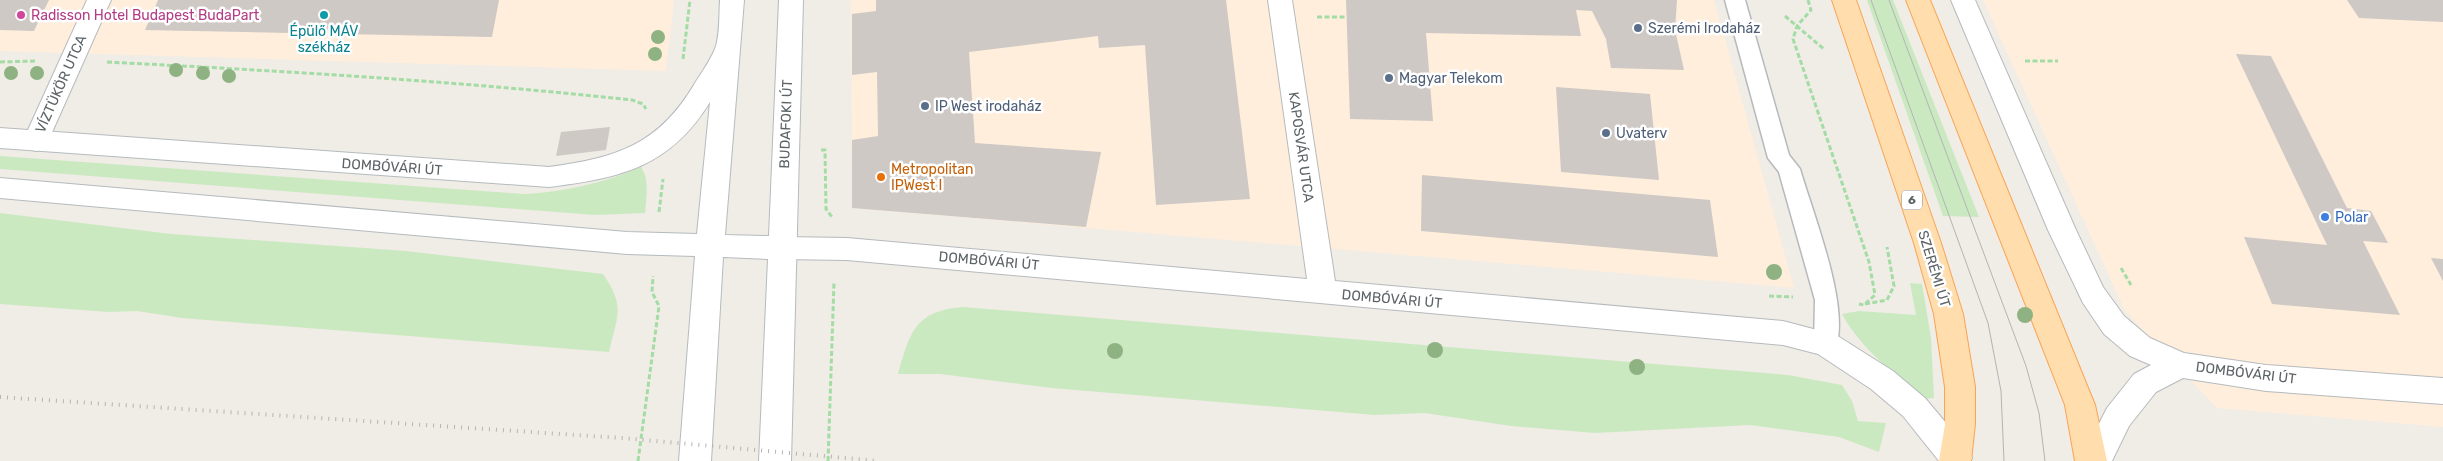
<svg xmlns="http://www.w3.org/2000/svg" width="2443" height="461" font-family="Rubik,sans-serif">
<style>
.commercial{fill:#ffeedc}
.green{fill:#cbe9c1}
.building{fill:#cec9c5}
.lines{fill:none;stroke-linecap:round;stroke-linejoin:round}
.lane-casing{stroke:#b6babd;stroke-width:3}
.street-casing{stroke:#b6babd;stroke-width:2}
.secondary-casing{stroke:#b4bbbe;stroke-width:2}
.primary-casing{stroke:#f9a456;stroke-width:2}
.path{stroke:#a4dca5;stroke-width:3;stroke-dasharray:5 2.5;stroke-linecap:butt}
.lane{fill:#fff;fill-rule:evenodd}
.street{fill:#fff;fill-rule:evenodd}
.secondary{fill:#fff;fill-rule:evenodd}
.primary{fill:#ffddac;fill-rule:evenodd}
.tram{stroke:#b3b4b5;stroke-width:1}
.rail{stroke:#b3b4b5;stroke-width:4;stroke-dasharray:1 6;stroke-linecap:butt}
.tree{fill:#8fb282}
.hotel-dot{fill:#d1479c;stroke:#fff;stroke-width:2}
.culture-dot{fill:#0f9aa8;stroke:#fff;stroke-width:2}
.service-dot{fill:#5c6f8a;stroke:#fff;stroke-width:2}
.food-dot{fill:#e8710a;stroke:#fff;stroke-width:2}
.shop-dot{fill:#3f7fe0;stroke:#fff;stroke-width:2}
.labels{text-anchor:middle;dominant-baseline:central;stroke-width:5;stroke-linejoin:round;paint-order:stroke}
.shield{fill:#fff;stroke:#8e9295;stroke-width:1}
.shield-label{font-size:12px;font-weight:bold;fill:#5d6467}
.hotel-label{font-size:14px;fill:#b23c85;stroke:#fff;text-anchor:start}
.service-label{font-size:14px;fill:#4e5e75;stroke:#fff;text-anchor:start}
.culture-label{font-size:14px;fill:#0d838f;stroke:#fff}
.street-label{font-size:14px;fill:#5d6467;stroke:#fff}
.food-label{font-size:14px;fill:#c56008;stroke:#fff;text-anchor:start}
.shop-label{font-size:14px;fill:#366cbe;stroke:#fff;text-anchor:start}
</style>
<rect width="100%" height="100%" fill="#f0ece6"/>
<!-- commercial -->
<path class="commercial" d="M0 0H674L666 71 0 51Z
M851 0H1714L1794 288 852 208Z
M1983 0H2443V427L2217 408 2125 311Z"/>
<!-- green -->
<path class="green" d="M1867 0H1893L1979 217 1943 216Z
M0 156 524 194C564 192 604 183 641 167 650 180 646 198 645 213L595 215 0 169Z
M0 213 171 234 406 251 603 274C626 307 617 316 609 352L182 318 137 311 109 312 0 304Z
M1910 283 1922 284 1931 338 1934 398 1924 399C1894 373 1861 349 1842 314L1859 311 1916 315Z
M963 307 1788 375 1842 385 1852 401 1858 421 1886 423 1879 452 1839 437 1750 425 1595 433 1511 426 1425 413 1375 415 1052 388 940 374H898C910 333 914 311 963 307Z"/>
<!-- building -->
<path class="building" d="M0 0H49L34 31 0 30Z
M158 0H499L492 37 145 30Z
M876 0H1226L1250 199 1156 205 1145 45 1099 48 1098 36 969 52 975 143 1101 152 1086 227 852 208V140L878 136 877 72 852 75V14L876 11Z
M1346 0H1677L1675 30 1684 70 1611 68 1606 39 1592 11 1576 10 1581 36 1426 33 1433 121 1350 119Z
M2347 0H2443V22L2359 18Z
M2236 54 2271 56 2347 208 2371 211 2388 243 2363 241 2400 315 2272 304 2244 237 2327 245Z
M1556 87 1650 94 1659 180 1561 172Z
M610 127 606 150 556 156 561 132Z
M1422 175 1710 200 1718 257 1421 231Z
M2431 258 2443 259V281Z"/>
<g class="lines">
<!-- lane casing -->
<g class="lane-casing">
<path id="lane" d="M1725 0H1745L1789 155 1800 169C1812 211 1853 313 1834 351L1826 354 1818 351 1814 344 1815 300 1779 172 1768 158Z"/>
</g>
<!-- street casing -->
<g class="street-casing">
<path id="street" d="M87 0H111L45 148 36 151 27 148 23 141Z
M1268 0H1292L1335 281 1783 321 1836 335 1893 371 1925 398 1967 448 1972 458 1970 461H1939L1903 416 1871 389 1818 354 1783 345 847 260 782 259 772 256 768 248 772 240 782 237 847 238 1307 279Z
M1951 0H1975L2076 230 2103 287 2124 316 2150 338 2184 353 2266 365 2443 378V404L2266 391 2183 378 2156 392 2129 426 2112 461H2080L2107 408 2134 374 2151 365 2130 356 2104 334 2083 303 2048 230Z"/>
</g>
<!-- secondary casing -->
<g class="secondary-casing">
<path id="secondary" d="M720 0H744L725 235 769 236 779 0H803L791 461H759L768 259 723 257 711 461H679L695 256 627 254 0 198V178L627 232 697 234 710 102C670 167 621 178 549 187L0 148V128L549 167C616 158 659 145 695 83 702 72 712 58 716 46 720 32 719 14 720 0Z"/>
</g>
<!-- primary casing -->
<g class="primary-casing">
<path id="primary" d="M1832 0H1856L1941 243 1963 314 1975 387V424L1971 461H1939L1945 424V387L1934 314 1914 243Z
M1906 0H1930L2095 405 2107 461H2075L2065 405Z"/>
</g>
<!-- path -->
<path class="path" d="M1808 0 1811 10 1797 26 1793 39 1869 262 1875 295 1864 305 1859 304
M1785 16 1825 50
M1317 17H1346
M683 59 690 0
M2025 61H2058
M0 62 36 61
M107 62C282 71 457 81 632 100L643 104 646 109
M821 150H825L826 209 832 217
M659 212 663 179
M2121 268 2131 285
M1769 296 1793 297
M1865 304 1887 300 1894 286 1887 247
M638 461 659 306 652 292 653 276
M828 461 834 282"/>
<!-- lane -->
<use href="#lane" class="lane"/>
<!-- street -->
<use href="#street" class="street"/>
<!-- secondary -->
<use href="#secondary" class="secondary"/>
<!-- primary -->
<use href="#primary" class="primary"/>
<!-- tram -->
<path class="tram" d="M1871 0 1988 323 2001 391 2004 461
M1889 0 2026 366 2039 413 2045 461"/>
<!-- rail -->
<path class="rail" d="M0 397 622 438 879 461"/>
</g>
<!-- trees -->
<g class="tree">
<circle cx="658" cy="37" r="7"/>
<circle cx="655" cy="54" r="7"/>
<circle cx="176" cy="70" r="7"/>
<circle cx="11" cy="73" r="7"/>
<circle cx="37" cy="73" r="7"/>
<circle cx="203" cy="73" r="7"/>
<circle cx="229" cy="76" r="7"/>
<circle cx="1774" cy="272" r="8"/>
<circle cx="2025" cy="315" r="8"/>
<circle cx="1435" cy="350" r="8"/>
<circle cx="1115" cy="351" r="8"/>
<circle cx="1637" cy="367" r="8"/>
</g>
<!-- markers -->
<circle class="hotel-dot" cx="21" cy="15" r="5"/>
<circle class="culture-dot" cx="324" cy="15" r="5"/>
<g class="service-dot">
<circle cx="1638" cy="28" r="5"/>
<circle cx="1389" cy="78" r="5"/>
<circle cx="925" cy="106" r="5"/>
<circle cx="1606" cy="133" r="5"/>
</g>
<circle class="food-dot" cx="881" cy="177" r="5"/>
<circle class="shop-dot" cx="2325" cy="217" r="5"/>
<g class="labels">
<!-- shield labels -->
<rect class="shield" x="1902" y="190.5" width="20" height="19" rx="4"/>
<g class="shield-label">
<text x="1912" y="200">6</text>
</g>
<!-- hotel labels -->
<g class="hotel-label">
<text x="31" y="15">Radisson Hotel Budapest BudaPart</text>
</g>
<!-- service labels -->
<g class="service-label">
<text x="1648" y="28">Szerémi Irodaház</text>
<text x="1399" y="78">Magyar Telekom</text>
<text x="935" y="106">IP West irodaház</text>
<text x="1616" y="133">Uvaterv</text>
</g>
<!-- culture labels -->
<g class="culture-label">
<text x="324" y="31">Épülő MÁV<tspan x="324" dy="16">székház</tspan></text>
</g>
<!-- street labels -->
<g class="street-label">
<text transform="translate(61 84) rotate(-66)">VÍZTÜKÖR UTCA</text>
<text transform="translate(786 124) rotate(-88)">BUDAFOKI ÚT</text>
<text transform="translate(1301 147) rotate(82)">KAPOSVÁR UTCA</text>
<text transform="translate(392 167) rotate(4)">DOMBÓVÁRI ÚT</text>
<text transform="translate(989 261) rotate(5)">DOMBÓVÁRI ÚT</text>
<text transform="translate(1934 269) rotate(73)">SZERÉMI ÚT</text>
<text transform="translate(1392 299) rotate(5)">DOMBÓVÁRI ÚT</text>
<text transform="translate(2246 373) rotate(7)">DOMBÓVÁRI ÚT</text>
</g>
<!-- food labels -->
<g class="food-label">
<text x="891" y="169">Metropolitan<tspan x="891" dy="16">IPWest I</tspan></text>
</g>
<!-- shop labels -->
<g class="shop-label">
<text x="2335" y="217">Polar</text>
</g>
</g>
</svg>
